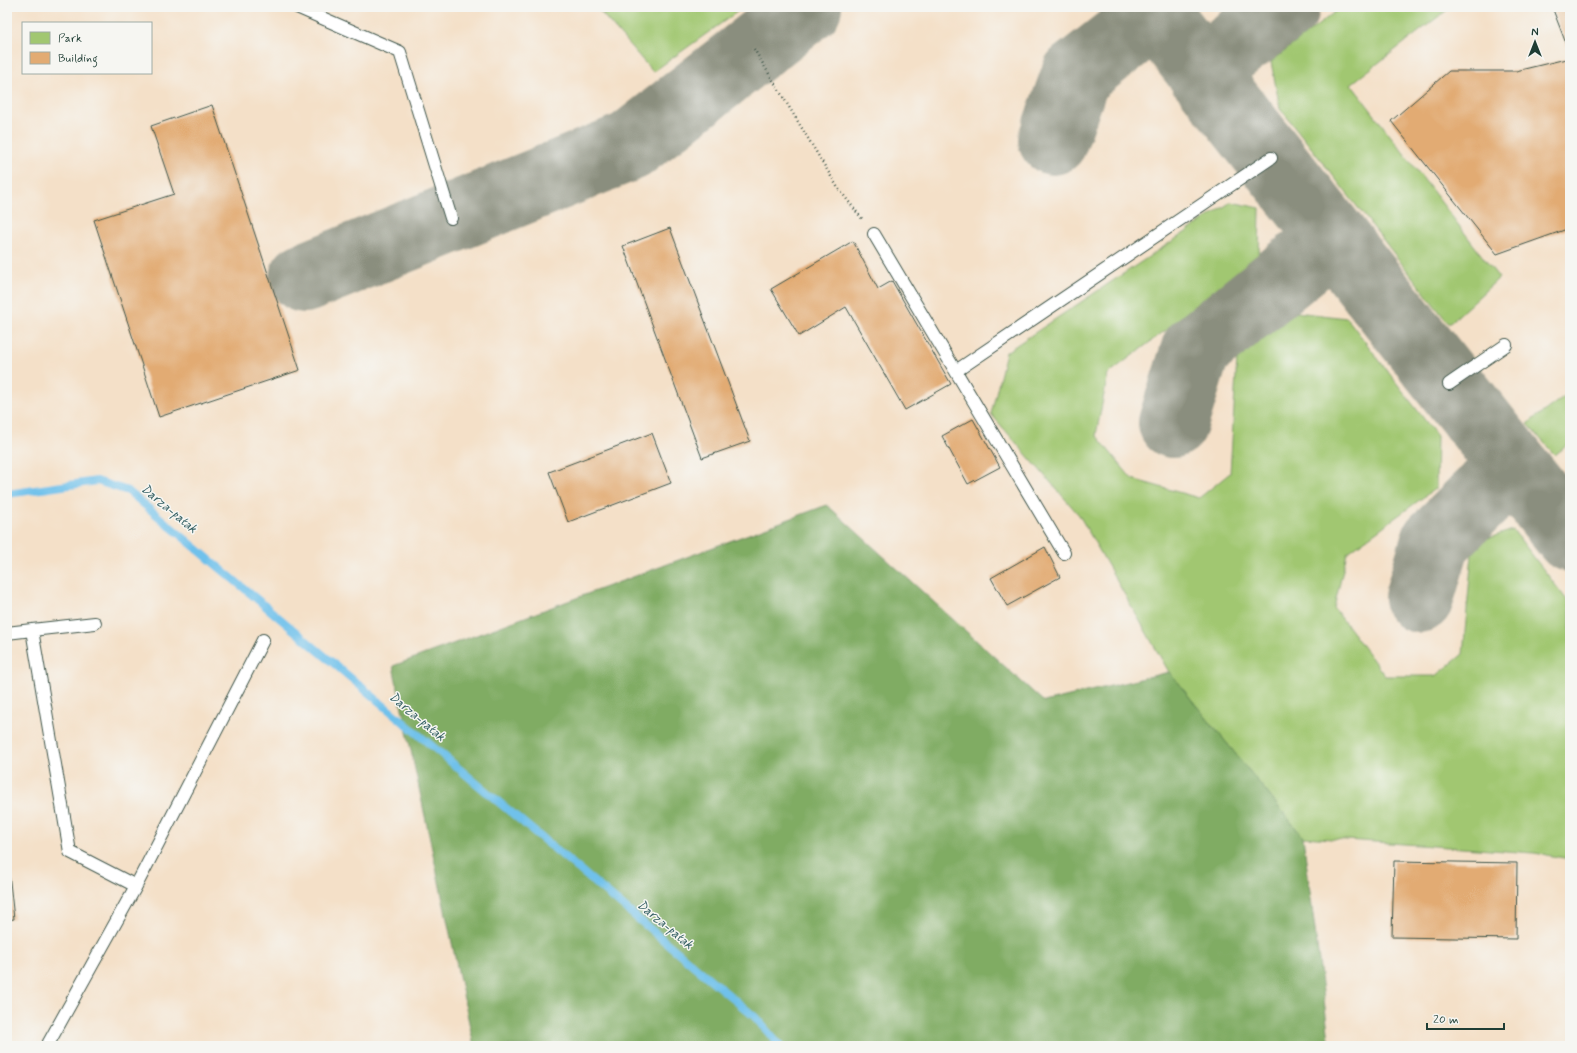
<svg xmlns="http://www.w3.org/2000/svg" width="1577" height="1053" font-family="Mynerve,sans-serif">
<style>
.green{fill:#a1c771;stroke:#608252}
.forest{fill:#80ac63;stroke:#50744c}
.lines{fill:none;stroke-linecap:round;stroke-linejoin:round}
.stream{stroke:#70c1eb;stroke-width:8}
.taxiway{stroke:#8a8e7e;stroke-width:70}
.building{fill:#e2ab73}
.service-casing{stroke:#3f554a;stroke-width:14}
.path{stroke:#3f554a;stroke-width:2.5;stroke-dasharray:1 3;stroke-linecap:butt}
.service{stroke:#fff;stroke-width:12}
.labels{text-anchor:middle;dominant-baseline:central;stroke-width:3;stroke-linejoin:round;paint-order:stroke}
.water-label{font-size:13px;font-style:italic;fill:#335e62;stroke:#f6f6f2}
</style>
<rect width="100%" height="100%" fill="#f6f6f2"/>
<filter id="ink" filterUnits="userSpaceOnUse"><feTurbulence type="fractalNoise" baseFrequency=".025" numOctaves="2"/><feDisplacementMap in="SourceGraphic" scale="8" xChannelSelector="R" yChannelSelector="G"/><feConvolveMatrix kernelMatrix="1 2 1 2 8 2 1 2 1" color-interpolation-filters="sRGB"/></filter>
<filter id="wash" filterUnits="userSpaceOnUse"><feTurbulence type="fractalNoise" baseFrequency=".012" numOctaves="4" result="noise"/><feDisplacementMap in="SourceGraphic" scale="16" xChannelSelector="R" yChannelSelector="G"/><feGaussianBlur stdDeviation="0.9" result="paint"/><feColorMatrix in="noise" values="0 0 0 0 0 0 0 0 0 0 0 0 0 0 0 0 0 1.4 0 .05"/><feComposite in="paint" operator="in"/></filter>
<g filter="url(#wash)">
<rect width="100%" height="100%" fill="#f4e0c8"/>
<!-- green -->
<path class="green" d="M596 7H744L653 72Z
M1341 7H1451L1351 84 1499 278 1449 324 1280 108 1271 62Z
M1231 202 1260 208 1259 259 1108 374 1096 435 1132 479 1199 498 1230 473 1237 358 1296 312 1347 318 1437 436 1436 488 1347 553 1334 608 1385 676H1436L1463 654 1473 543 1513 530 1570 604V859L1534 853 1303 837 1169 672 1079 515 991 414 1006 352Z
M1570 392V443L1555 455 1527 424Z"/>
<!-- forest -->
<path class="forest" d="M827 505 1044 702 1169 672 1303 837 1330 1046H474L393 666Z"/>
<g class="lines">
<!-- stream -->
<path class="stream" d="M7 494 97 481 128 491 755 1017 780 1046"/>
<!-- taxiway -->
<path class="taxiway" d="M1151 7 1570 537
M1201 71 1285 7
M1053 140 1076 75 1155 13
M304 278 630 146 807 7
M1173 423 1196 349 1333 238
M1419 598 1436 541 1513 465"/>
</g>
<g id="blocks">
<!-- building -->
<path class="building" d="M1552 7H1570V54Z
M1570 58V228L1497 254 1391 121 1449 71H1516Z
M212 105 300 370 159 417 94 220 174 194 151 126Z
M670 228 750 441 702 458 623 246Z
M853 241 878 289 892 281 951 384 905 410 846 307 799 336 771 289Z
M973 419 1000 467 968 484 942 436Z
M652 433 671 483 568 522 549 472Z
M1045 547 1060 577 1007 606 991 578Z
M7 854 14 919 7 920Z
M1394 861 1517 863 1516 939 1392 937Z"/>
</g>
</g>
<g filter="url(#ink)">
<use href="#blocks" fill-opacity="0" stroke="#3f554a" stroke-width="1"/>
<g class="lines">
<!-- service casing -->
<g class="service-casing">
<path id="service" d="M297 7 400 52 451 218
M874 234 1064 553
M956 371 1271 158
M1449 384 1506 345
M32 630 95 623
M7 633 32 630 70 852 136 886
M47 1046 136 886 263 640"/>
</g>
<!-- path -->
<path class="path" d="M754 49 838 188 863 220"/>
<!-- service -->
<use href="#service" class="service"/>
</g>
</g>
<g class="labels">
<!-- water labels -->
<g class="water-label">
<text transform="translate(169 509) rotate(40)">Darza-patak</text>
<text transform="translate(417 717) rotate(40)">Darza-patak</text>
<text transform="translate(665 925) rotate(40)">Darza-patak</text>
</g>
</g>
<!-- margin -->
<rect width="1577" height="1053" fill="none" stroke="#f6f6f2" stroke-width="24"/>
<!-- legend -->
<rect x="22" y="22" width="130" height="52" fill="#f6f6f2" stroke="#a0aca6"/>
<rect x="30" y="32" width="20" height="12" fill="#a1c771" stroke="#a0aca6"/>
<text x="58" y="42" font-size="12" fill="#1f3d34">Park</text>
<rect x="30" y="52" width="20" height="12" fill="#e2ab73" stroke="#a0aca6"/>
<text x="58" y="62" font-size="12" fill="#1f3d34">Building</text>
<!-- north arrow -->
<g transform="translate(1535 42)" stroke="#f6f6f2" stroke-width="3" paint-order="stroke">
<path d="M0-3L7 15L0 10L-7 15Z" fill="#1f3d34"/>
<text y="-6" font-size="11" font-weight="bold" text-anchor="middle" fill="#1f3d34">N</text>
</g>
<!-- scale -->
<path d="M1427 1023v6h77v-6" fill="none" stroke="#1f3d34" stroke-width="2"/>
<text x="1433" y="1023" font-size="12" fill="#1f3d34" stroke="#f6f6f2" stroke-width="3" paint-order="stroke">20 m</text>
</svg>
